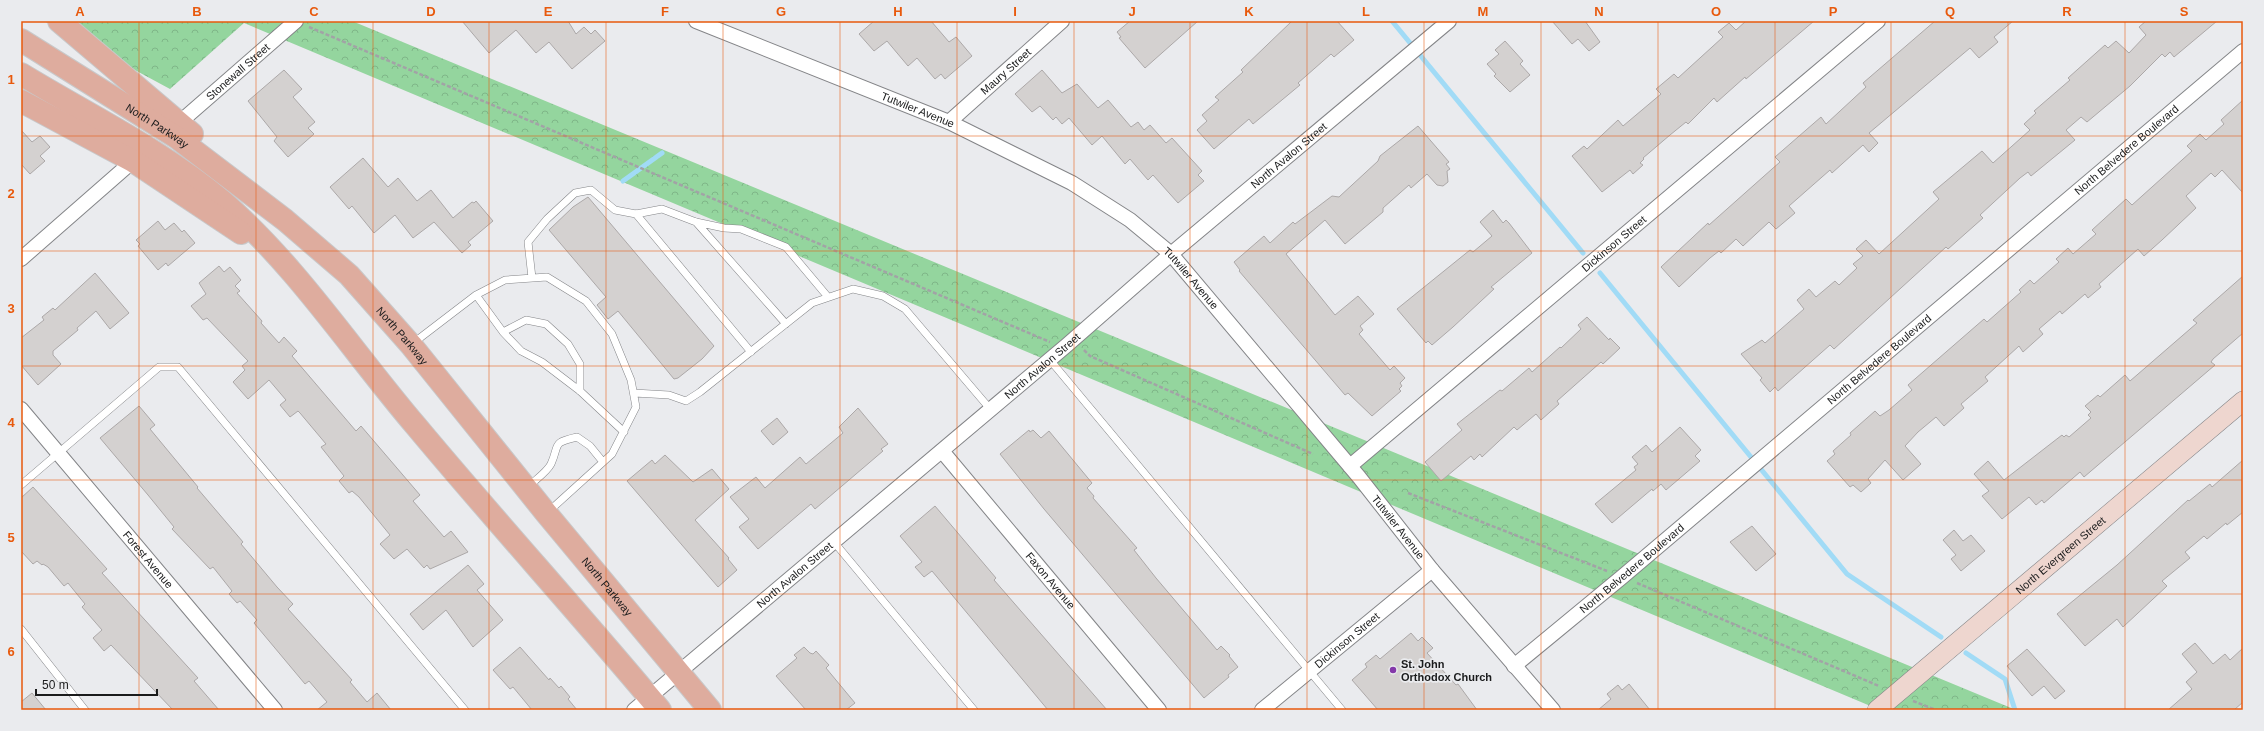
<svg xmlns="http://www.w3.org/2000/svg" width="2264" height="731" font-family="Arial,sans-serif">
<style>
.forest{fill:url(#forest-crowns)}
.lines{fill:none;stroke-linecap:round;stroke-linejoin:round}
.stream{stroke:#a1dbf6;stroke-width:5}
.building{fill:#d4d1d0;stroke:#aca8a8}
.lane-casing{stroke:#848588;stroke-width:8}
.street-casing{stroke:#848588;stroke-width:16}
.secondary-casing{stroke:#848588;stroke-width:20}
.primary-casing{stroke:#c8c8c9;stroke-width:24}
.path{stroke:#a2a3a6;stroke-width:2.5;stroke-dasharray:4 2;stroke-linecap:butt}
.lane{stroke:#fff;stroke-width:7}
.street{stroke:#fff;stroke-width:14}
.secondary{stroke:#eed6cf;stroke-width:19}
.primary{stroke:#deac9e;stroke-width:22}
.grid{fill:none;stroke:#e8590c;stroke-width:1;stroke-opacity:0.55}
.poi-dot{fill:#8438a9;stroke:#eaebee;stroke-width:1.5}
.labels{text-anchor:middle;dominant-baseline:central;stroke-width:3.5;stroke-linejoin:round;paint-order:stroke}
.street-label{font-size:11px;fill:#1a1b1c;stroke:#eaebee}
.poi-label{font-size:11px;font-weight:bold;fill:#1a1b1c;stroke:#eaebee;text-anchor:start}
.neatline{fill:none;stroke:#e8590c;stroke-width:1.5}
.grid-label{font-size:13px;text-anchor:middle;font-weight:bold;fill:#e8590c}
</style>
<defs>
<pattern id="forest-crowns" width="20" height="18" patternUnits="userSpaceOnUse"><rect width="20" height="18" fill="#94d59e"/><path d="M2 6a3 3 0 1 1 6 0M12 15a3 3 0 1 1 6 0" fill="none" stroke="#7fb688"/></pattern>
</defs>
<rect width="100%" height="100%" fill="#eaebee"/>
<!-- forest -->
<path class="forest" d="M44 21H352L2016 710H1880L244 23 170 89Z"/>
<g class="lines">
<!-- stream -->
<path class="stream" d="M1392 21 1583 253
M623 181 662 153
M1600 273 1847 574 1941 637
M1966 653 2005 679 2015 710"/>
</g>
<!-- building -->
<path class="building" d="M462 21H568L576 34 584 27 591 34 595 30 605 41 572 69 549 42 536 53 516 30 489 53Z
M874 21H931L949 42 956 37 972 56 945 79 941 74 935 79 917 58 908 66 887 41 874 51 859 34Z
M1130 21H1198L1145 68 1119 38 1121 37 1117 32Z
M1292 21H1337L1354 40 1334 57 1331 54 1298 83 1300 85 1253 124 1249 119 1214 149 1197 130 1207 121 1202 115 1219 100 1215 97 1243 72 1241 70Z
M1552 21H1585L1600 42 1589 51 1578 39 1572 44Z
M1746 21H1814L1746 79 1745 77 1717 102 1714 98 1688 124 1686 122 1670 135 1643 158 1644 159 1640 163 1643 165 1633 174 1630 170 1602 192 1572 156 1584 146 1587 149 1618 120 1623 126 1661 94 1656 89 1674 74 1678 78 1723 37 1718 32 1729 23 1736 30Z
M1935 21H2013L1994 37 1998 42 1979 58 1970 48 1869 133 1878 143 1869 152 1863 145 1832 173 1830 170 1789 206 1795 213 1776 229 1769 222 1743 246 1736 239 1721 253 1719 251 1710 258 1679 287 1661 267 1708 223 1709 225 1772 169 1780 162 1775 157 1821 117 1826 124 1866 87 1863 83Z
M2146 21H2217L2174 57 2170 52 2165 57 2162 54 2130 86 2087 122 2081 117 2066 130 2075 140 2031 176 2028 172 2020 178 1980 215 1983 218 1948 249 1946 247 1834 349 1830 345 1778 391 1775 387 1770 392 1760 380 1762 378 1741 354 1762 340 1765 343 1804 309 1797 300 1809 289 1816 297 1835 281 1839 285 1857 268 1853 264 1863 256 1856 249 1866 240 1879 254 1939 199 1933 192 1982 151 1993 163 2030 130 2024 124 2036 113 2034 111 2070 80 2068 78 2105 45 2108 48 2116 41 2129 53 2146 35 2139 27Z
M1505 41 1523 61 1520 64 1530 75 1510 92 1494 76 1496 74 1487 64 1499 54 1495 50Z
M284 70 302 89 293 97 315 122 308 128 314 134 288 157 274 141 277 137 248 101Z
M1042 70 1062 93 1077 84 1098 108 1108 100 1131 127 1138 122 1144 130 1150 125 1166 143 1172 138 1202 171 1198 175 1204 181 1178 203 1153 175 1148 180 1130 159 1125 164 1102 136 1092 145 1069 118 1062 124 1056 117 1053 120 1040 106 1032 112 1015 94Z
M2243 100V193L2222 170 2215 177 2211 173 2186 196 2196 208 2162 240 2144 256 2138 249 2099 284 2101 287 2088 298 2085 294 2062 314 2060 311 2039 329 2043 334 2023 352 2019 346 1985 377 1988 381 1961 404 1964 408 1944 426 1936 417 1918 432 1905 446 1921 464 1903 480 1885 460 1868 479 1871 483 1861 492 1853 485 1850 487 1827 461 1835 454 1833 451 1851 435 1850 433 1875 411 1880 416 1889 410 1912 390 1908 385 1984 319 1987 322 2021 292 2019 290 2030 280 2034 284 2059 262 2056 259 2068 248 2073 254 2096 234 2092 230 2126 199 2132 205 2192 151 2187 146 2200 134 2206 140 2224 124 2221 120Z
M1418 126 1449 162 1446 164 1450 169 1447 171 1448 182 1443 186 1437 185 1427 174 1411 188 1409 185 1383 208V212L1345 244 1325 220 1286 254 1335 315 1358 296 1374 314 1360 326 1363 330 1359 334 1390 370 1394 366 1405 378 1400 383 1402 386 1399 389 1401 391 1372 416 1348 393 1345 395 1239 271 1240 270 1234 262 1264 236 1270 243 1293 222 1295 224 1332 196 1339 197 1378 161 1380 156Z
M21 130 32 142 40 136 50 147 40 156 45 161 30 174 21 164Z
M363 158 388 187 398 178 417 201 431 190 453 218 472 202 474 203 476 201 493 221 468 242 471 245 462 253 434 222 413 238 395 215 374 233 352 206 349 209 330 187Z
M588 197 714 346 702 359 678 378 674 379 618 311 608 319 597 305 606 297 549 230 573 207Z
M1493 210 1503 223 1506 220 1509 223 1532 253 1491 287 1494 289 1453 327 1432 345 1428 341 1426 343 1397 309 1470 250 1473 252 1492 236 1480 222Z
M158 221 165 230 174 223 182 232 184 230 195 243 168 266 166 263 158 270 138 246 140 244 136 240Z
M219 266 224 272 230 267 241 280 235 286 240 291 237 293 262 321 261 323 279 343 284 337 297 351 292 356 356 431 361 426 420 495 413 501 444 537 451 531 468 552 430 569 427 565 424 568 407 549 394 559 380 544 390 535 359 497 352 491 349 493 339 481 344 476 321 447 326 444 300 413 298 411 290 417 280 405 286 400 269 380 248 399 233 382 245 370 242 366 248 361 207 318 203 320 191 306 206 294 199 283Z
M95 273 129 313 110 329 96 311 77 328 78 330 53 351V355L61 364 38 385 21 365V338L44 320 42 317 53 308 55 310Z
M2243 276V333L2213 359 2211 362 2215 365 2084 477 2080 472 2044 503 2042 500 2036 505 2029 497 2002 519 1982 496 1989 491 1974 474 1988 461 2004 480 2062 435 2064 437 2066 435 2069 437 2091 418 2088 415 2091 412 2085 406 2098 395 2100 397 2125 375 2130 381 2197 323 2193 320Z
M1587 317 1609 340 1610 338 1620 348 1603 364 1601 362 1557 401 1559 404 1541 420 1536 414 1517 430 1514 427 1482 457 1480 454 1474 460 1471 456 1441 481 1425 462 1462 430 1457 424 1500 390 1502 391 1529 368 1532 372 1560 347 1561 348 1581 329 1578 325Z
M139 406 155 425 150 429 198 487 197 488 243 542 241 544 277 587 293 604 288 609 352 680 350 682 367 702 377 693 391 710H317L327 702 309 681 305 684 254 623 257 620 240 601 237 603 229 594 232 591 213 567 210 569 172 529 174 527 148 495 100 438Z
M858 408 888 444 881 449 883 451 815 509 811 504 758 549 739 527 749 519 730 497 756 477 765 488 800 457 806 464 843 433 839 427Z
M777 418 788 432 773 445 761 431Z
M1680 427 1701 450 1695 456 1700 461 1666 490 1661 484 1653 491 1652 489 1612 523 1595 504 1636 470 1634 467 1638 464 1632 457 1646 445 1652 452Z
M1029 430 1030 432 1033 430 1041 438 1049 431 1092 483 1087 488 1094 496 1093 498 1137 548 1134 550 1156 578 1217 650 1221 646 1230 655 1229 656 1238 667 1228 675 1229 677 1204 698 1044 509 1000 454Z
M665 455 693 482 712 469 729 489 695 520 729 558 728 559 737 570 718 587 627 481 652 460 655 464Z
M2243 460V512L2227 525 2226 523 2207 539 2204 536 2185 552 2190 558 2162 581 2167 586 2123 627 2117 619 2085 646 2057 614 2117 565 2188 500 2189 501 2210 484 2212 487Z
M33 487 107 569 102 573 198 678 194 681 219 710H173L111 645 104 651 93 638 102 630 82 607 85 604 68 583 64 586 48 567 43 564 42 565 37 561 33 564 21 551V498Z
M935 506 996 578 994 580 1107 710H1048L932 571 924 577 915 567 922 562 900 536Z
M1752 526 1776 554 1756 571 1730 542Z
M1954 530 1963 541 1971 535 1985 551 1961 571 1951 559 1956 555 1943 540Z
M468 565 484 584 477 590 503 620 473 647 446 610 423 630 410 614Z
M1411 633 1418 641 1422 637 1433 648 1427 653 1456 685 1458 684 1477 710H1378L1352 680 1367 667 1365 664 1376 655 1380 659Z
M2195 643 2213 664 2225 654 2230 660 2243 648V702L2234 710H2168L2192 689 2186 682 2197 672 2182 654Z
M520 647 549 680 550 678 559 688 561 686 570 697 568 699 577 710H532L513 687 510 689 493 670Z
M804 647 810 653 813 654 816 651 829 665 826 668 855 703 846 710H806L776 676 797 658 794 655Z
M2027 649 2065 691 2055 699 2044 686 2032 696 2007 666Z
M1629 684 1650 710H1598L1611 699 1607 694 1618 685 1622 690Z
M32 693 46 710H21V702Z"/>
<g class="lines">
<!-- lane casing -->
<g class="lane-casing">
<path id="lane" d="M636 214 751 352
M696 222 786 324
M532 278 528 242 547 219 575 193 591 190 615 210 636 214 662 209 696 222 724 228 741 229 786 247 828 297
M476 295 503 332
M412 344 476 295 505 280 547 277 586 301 612 334 631 380 636 407 612 454 548 512
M1050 360 1342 710
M580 391V364L568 344 546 324 526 320 503 332 521 351 542 362 580 391 624 432
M634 393 669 395 686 401 700 392 812 303 853 289 883 296 905 309 991 410
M21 485 159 367H178L465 710
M528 487C535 480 547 472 551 464 560 444 551 443 577 437L590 446 603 462
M834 542 974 710
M21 629 85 710"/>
</g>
<!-- street casing -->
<g class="street-casing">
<g id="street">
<path id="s1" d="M696 21 949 122 1072 183 1130 220 1171 254 1359 477 1432 570 1553 710"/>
<path id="s2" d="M949 122 1062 21"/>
<path id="s3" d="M179 123 296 21"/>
<path d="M21 259 133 161"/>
<path id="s4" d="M21 409 275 710"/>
<path id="s5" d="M942 451 1159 710"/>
<path id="s6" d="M1350 466 1878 21"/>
<path id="s7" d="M1514 666 1622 577 2243 51"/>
<path id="s8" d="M634 710 1067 345 1171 254 1449 21"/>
<path id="s9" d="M1262 710 1432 570"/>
</g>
</g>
<!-- secondary casing -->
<g class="secondary-casing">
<g id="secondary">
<path id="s10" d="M1877 710 2243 401"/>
</g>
</g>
<!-- primary casing -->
<g class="primary-casing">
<g id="primary">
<path d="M59 21 192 134"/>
<path id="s11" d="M21 40 176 137 285 220 349 275 411 345 546 513 710 710"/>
<path d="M21 74C88 115 162 150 222 201 297 266 352 351 416 426 496 522 580 614 660 710"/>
<path d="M21 101 133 161 241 233"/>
</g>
</g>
<!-- path -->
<path class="path" d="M309 27 1050 342
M1084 350 1090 356 1313 454
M1408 493 1607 571
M1637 583 1879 686
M1913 701 1936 710"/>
<!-- lane -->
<use href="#lane" class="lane"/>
<!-- street -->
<use href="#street" class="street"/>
<!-- secondary -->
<use href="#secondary" class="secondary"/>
<!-- primary -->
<use href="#primary" class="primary"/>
</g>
<!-- grid -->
<path class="grid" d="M139 21V710M256 21V710M373 21V710M489 21V710M606 21V710M723 21V710M840 21V710M957 21V710M1074 21V710M1190 21V710M1307 21V710M1424 21V710M1541 21V710M1658 21V710M1775 21V710M1891 21V710M2008 21V710M2125 21V710M21 136H2243M21 251H2243M21 366H2243M21 480H2243M21 594H2243"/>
<!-- markers -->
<circle class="poi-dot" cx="1393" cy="670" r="4"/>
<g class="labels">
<!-- street labels -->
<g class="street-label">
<text stroke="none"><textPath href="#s2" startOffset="76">Maury Street</textPath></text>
<text stroke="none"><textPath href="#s3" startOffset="78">Stonewall Street</textPath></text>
<text stroke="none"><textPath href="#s1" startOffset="239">Tutwiler Avenue</textPath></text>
<text stroke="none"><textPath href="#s11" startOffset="161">North Parkway</textPath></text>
<text stroke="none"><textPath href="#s7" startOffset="801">North Belvedere Boulevard</textPath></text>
<text stroke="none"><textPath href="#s8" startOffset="858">North Avalon Street</textPath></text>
<text stroke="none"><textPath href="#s6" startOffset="345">Dickinson Street</textPath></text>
<text stroke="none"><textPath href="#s1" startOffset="563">Tutwiler Avenue</textPath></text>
<text stroke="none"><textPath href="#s11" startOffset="485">North Parkway</textPath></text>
<text stroke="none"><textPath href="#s7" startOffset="477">North Belvedere Boulevard</textPath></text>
<text stroke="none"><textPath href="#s8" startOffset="534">North Avalon Street</textPath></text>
<text stroke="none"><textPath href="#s1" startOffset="887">Tutwiler Avenue</textPath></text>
<text stroke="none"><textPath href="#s10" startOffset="240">North Evergreen Street</textPath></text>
<text stroke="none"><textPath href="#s4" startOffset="197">Forest Avenue</textPath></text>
<text stroke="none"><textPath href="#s7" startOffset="153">North Belvedere Boulevard</textPath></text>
<text stroke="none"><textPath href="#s8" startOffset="210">North Avalon Street</textPath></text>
<text stroke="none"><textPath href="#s5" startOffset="169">Faxon Avenue</textPath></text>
<text stroke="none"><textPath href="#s11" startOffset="809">North Parkway</textPath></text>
<text stroke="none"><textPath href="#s9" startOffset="110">Dickinson Street</textPath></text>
</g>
<!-- poi labels -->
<g class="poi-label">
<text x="1401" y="664">St. John<tspan x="1401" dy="13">Orthodox Church</tspan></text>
</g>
</g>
<!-- border -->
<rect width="2264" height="731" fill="none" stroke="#eaebee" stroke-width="44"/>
<!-- scale -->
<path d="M36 689v6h121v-6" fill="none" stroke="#1a1b1c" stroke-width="2"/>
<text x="42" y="689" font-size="12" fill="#1a1b1c" stroke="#eaebee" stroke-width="3" paint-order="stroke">50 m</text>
<rect x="22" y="22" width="2220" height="687" class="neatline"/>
<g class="grid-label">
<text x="80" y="16">A</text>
<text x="197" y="16">B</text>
<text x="314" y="16">C</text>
<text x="431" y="16">D</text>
<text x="548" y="16">E</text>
<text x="665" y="16">F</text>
<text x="781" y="16">G</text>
<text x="898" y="16">H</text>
<text x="1015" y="16">I</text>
<text x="1132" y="16">J</text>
<text x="1249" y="16">K</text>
<text x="1366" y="16">L</text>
<text x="1483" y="16">M</text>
<text x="1599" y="16">N</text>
<text x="1716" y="16">O</text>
<text x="1833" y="16">P</text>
<text x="1950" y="16">Q</text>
<text x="2067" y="16">R</text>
<text x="2184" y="16">S</text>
<text x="11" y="84">1</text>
<text x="11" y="198">2</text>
<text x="11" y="313">3</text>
<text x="11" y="427">4</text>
<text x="11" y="542">5</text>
<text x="11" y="656">6</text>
</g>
</svg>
